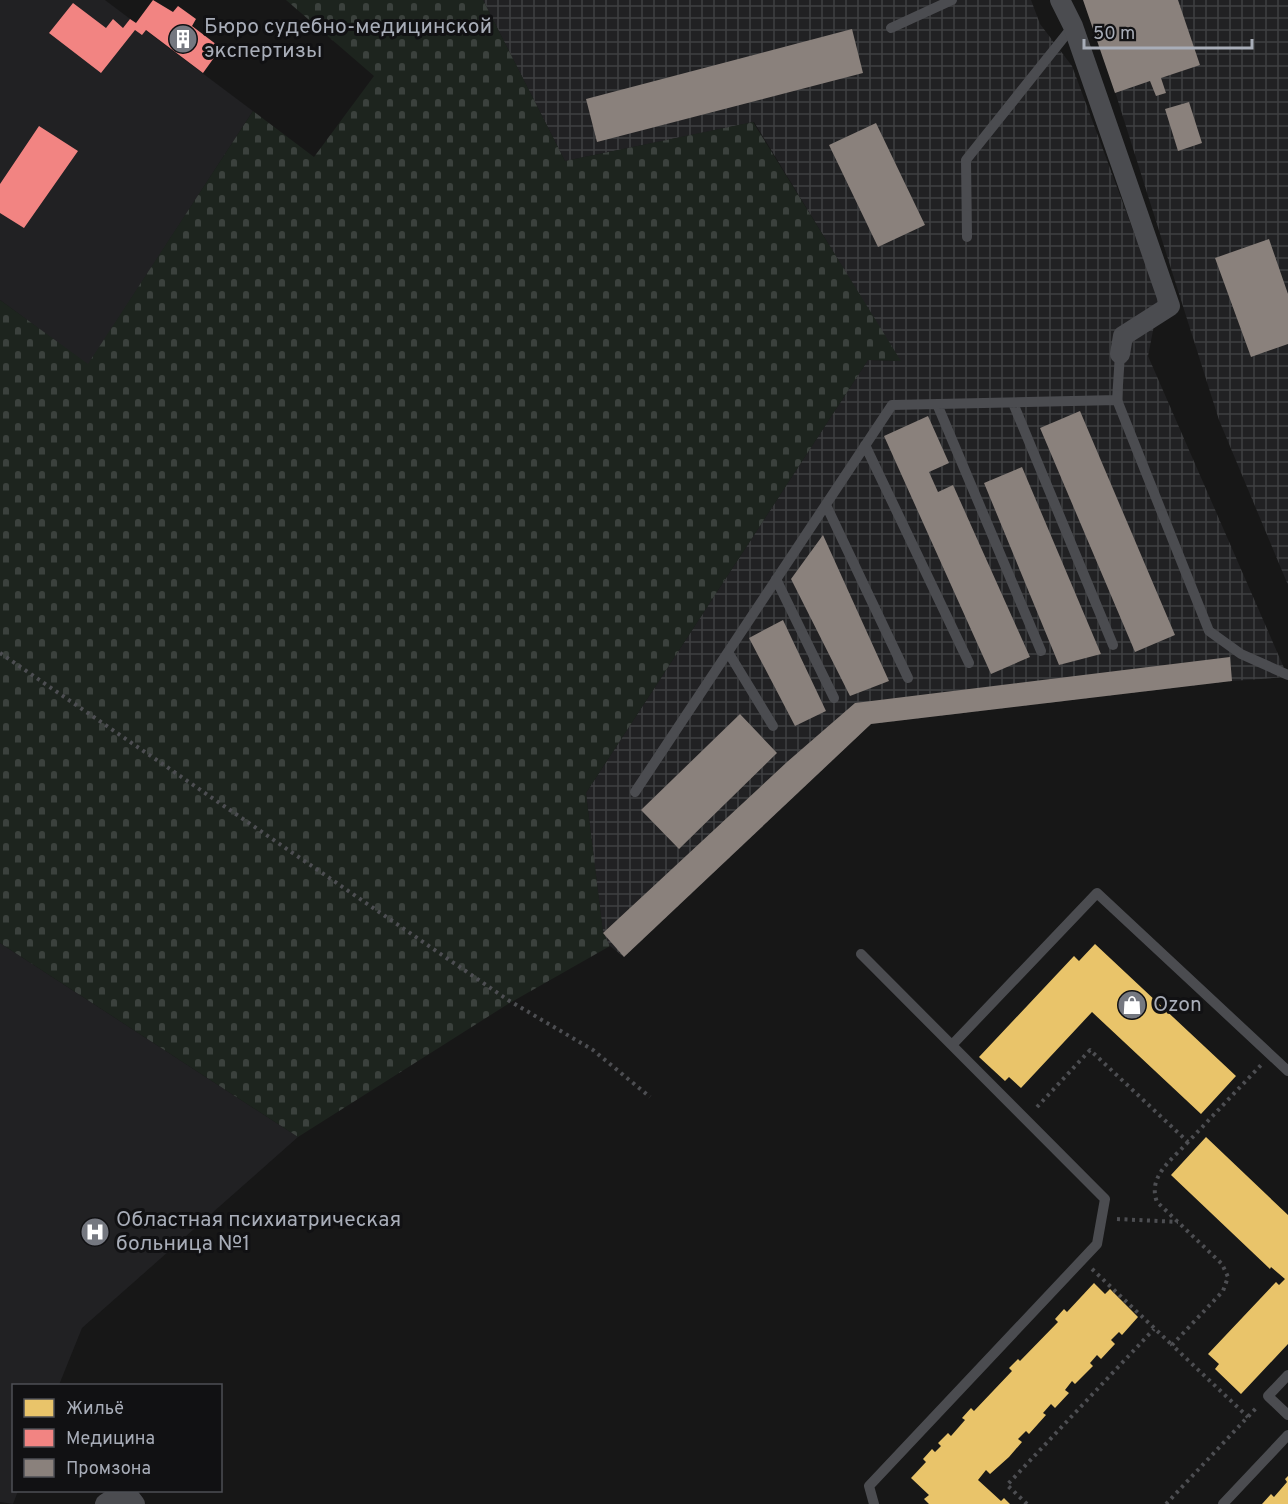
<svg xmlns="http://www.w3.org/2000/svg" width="1288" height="1504" font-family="Overpass,sans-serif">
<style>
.built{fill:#212123}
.industrial{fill:url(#industrial-grid)}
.cemetery{fill:url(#cemetery-stones)}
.homes{fill:#e9c46a}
.health{fill:#f28482}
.industry{fill:#8a817c}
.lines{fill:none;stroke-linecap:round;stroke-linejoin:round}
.path{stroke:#4d4e52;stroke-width:4;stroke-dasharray:3 4.5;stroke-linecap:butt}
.lane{stroke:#4b4c50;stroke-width:10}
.street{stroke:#4b4c50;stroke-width:20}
.labels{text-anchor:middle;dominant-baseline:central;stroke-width:6;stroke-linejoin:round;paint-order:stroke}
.poi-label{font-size:21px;fill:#a8adb8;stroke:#111113;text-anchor:start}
</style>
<defs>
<pattern id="industrial-grid" width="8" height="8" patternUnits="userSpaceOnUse" patternTransform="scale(1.5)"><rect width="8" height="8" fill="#212123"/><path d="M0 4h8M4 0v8" fill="none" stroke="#3e3f41"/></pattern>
<pattern id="cemetery-stones" width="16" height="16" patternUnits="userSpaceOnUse" patternTransform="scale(1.5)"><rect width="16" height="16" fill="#1d241e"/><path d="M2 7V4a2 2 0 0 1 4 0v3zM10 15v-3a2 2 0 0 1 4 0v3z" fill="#3b413d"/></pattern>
</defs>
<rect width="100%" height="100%" fill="#171717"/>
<!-- built -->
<path class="built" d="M0 0H105L253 111 88 365 0 300Z
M0 943 298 1137 82 1328 59 1385 14 1386V1490L18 1491 13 1504 0 1502Z"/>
<!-- industrial -->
<path class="industrial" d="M483 0H1031L1040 24 1072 66 1159 300 1148 356 1288 677 1232 681 871 724 624 957 610 946 603 933 586 793 868 360 900 361 754 122 565 161Z
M1086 0H1288V585L1219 420Z"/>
<!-- cemetery -->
<path class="cemetery" d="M286 0H483L565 161 753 122 901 361 868 360 586 793 603 932 610 946 508 1004 298 1137 0 943V300L88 364 253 111 314 157 374 76Z"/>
<!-- homes -->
<path class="homes" d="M1095 944 1236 1076 1201 1114 1092 1012 1021 1088 1009 1077 1005 1081 979 1057 1074 956 1079 961Z
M1206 1137 1288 1215V1344L1241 1394 1215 1369 1219 1364 1208 1354 1276 1282 1279 1285 1285 1279 1271 1267 1270 1269 1171 1175Z
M1094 1283 1105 1294 1110 1289 1138 1317 1122 1335 1119 1332 1111 1340 1115 1344 1101 1359 1097 1355 1090 1363 1093 1366 1075 1384 1072 1381 1065 1390 1069 1393 1055 1408 1051 1404 1043 1413 1046 1415 1029 1434 1026 1431 1018 1439 1022 1442 1009 1457 990 1474 986 1470 978 1480 1001 1501 1004 1498 1010 1504H929L924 1499 929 1495 911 1478 926 1462 923 1459 932 1449 935 1452 941 1446 938 1443 948 1433 951 1436 965 1420 962 1418 971 1408 974 1411 1012 1371 1009 1368 1018 1359 1020 1361 1058 1322 1055 1319 1064 1309 1067 1312Z
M1288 1476V1504H1262L1271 1494 1274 1497 1287 1482 1285 1479Z"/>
<!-- health -->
<path class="health" d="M153 0 173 12 178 6 196 19 192 26 221 48 203 73 146 30 142 35 135 30 101 73 49 33 73 3 106 28 113 19 123 28 130 19 136 23Z
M39 126 78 151 24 228 0 213V184Z"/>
<!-- industry -->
<path class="industry" d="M1083 0H1178L1200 65 1161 78 1166 93 1156 96 1150 81 1115 93Z
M852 29 863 73 597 142 586 99Z
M1189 102 1202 143 1178 151 1165 109Z
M876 123 925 225 878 247 829 145Z
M1269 239 1288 294V344L1251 357 1215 258Z
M1080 411 1175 635 1135 652 1040 428Z
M928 416 949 463 929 472 938 492 953 485 1030 657 991 674 884 436Z
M1022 467 1101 654 1059 665 984 483Z
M823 535 889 681 850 696 791 579Z
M783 620 826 711 795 726 749 638Z
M1230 657 1232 681 871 724 624 957 603 933 787 762 855 703Z
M740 714 777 753 679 849 641 810Z"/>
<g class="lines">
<!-- path -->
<path class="path" d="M0 653 508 1000 593 1050 650 1097
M1037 1107 1090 1050 1188 1142 1261 1065
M1188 1142C1173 1159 1147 1176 1157 1202L1222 1264 1228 1277 1223 1291 1172 1345 1248 1417
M1117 1219 1178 1222
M1092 1269 1172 1345
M1027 1504 1007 1485 1154 1329
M1166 1504 1258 1406"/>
<!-- lane -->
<path class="lane" d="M891 28 952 0
M967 237 966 160 1073 26
M1120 354 1117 400 1209 631 1241 654 1288 675
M1013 403 1113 645
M937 404 1041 651
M865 445 969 663
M826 505 908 678
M776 579 834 698
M728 652 773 726
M635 792 892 405 1117 400
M861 954 1105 1199 1097 1244 869 1486 874 1504
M952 1045 1097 893 1288 1071
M1288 1375 1268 1396 1288 1415
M1223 1504 1288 1435"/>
<!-- street -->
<path class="street" d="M1060 0 1073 26 1170 306 1123 336 1120 354
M105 1504 125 1491 135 1504"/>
</g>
<!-- icons -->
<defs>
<g id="building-disc" transform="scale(1.5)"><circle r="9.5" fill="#757880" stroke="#111113"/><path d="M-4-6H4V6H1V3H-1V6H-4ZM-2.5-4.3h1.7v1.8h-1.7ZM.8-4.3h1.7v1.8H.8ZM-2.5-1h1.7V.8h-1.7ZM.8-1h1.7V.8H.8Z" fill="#fff"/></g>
<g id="shop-disc" transform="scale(1.5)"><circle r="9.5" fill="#757880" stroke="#111113"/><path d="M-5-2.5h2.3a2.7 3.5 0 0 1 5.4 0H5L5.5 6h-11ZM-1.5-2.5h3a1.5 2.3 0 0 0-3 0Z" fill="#fff"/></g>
<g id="hospital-disc" transform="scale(1.5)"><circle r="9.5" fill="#757880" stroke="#111113"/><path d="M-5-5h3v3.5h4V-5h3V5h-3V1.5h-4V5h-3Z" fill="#fff"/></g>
</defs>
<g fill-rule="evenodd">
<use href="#building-disc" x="183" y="39"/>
<use href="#shop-disc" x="1132" y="1005"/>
<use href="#hospital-disc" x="95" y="1232"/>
</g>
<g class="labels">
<!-- poi labels -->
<g class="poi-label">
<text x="204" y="27">Бюро судебно-медицинской<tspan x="204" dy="24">экспертизы</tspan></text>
<text x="1153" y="1005">Ozon</text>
<text x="116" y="1220">Областная психиатрическая<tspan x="116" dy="24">больница №1</tspan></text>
</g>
</g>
<!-- legend -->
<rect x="12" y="1384" width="210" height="108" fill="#111113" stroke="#4d4f55" stroke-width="1.5"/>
<rect x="24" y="1399" width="30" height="18" fill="#e9c46a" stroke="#4d4f55" stroke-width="1.5"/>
<text x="66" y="1414" font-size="18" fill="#a8adb8">Жильё</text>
<rect x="24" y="1429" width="30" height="18" fill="#f28482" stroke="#4d4f55" stroke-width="1.5"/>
<text x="66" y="1444" font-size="18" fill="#a8adb8">Медицина</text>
<rect x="24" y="1459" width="30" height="18" fill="#8a817c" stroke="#4d4f55" stroke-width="1.5"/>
<text x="66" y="1474" font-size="18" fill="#a8adb8">Промзона</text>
<!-- scale -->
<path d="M1084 39v9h168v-9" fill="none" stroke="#a8adb8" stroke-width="3"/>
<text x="1093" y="39" font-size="18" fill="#a8adb8" stroke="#111113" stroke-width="4.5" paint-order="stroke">50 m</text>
</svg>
